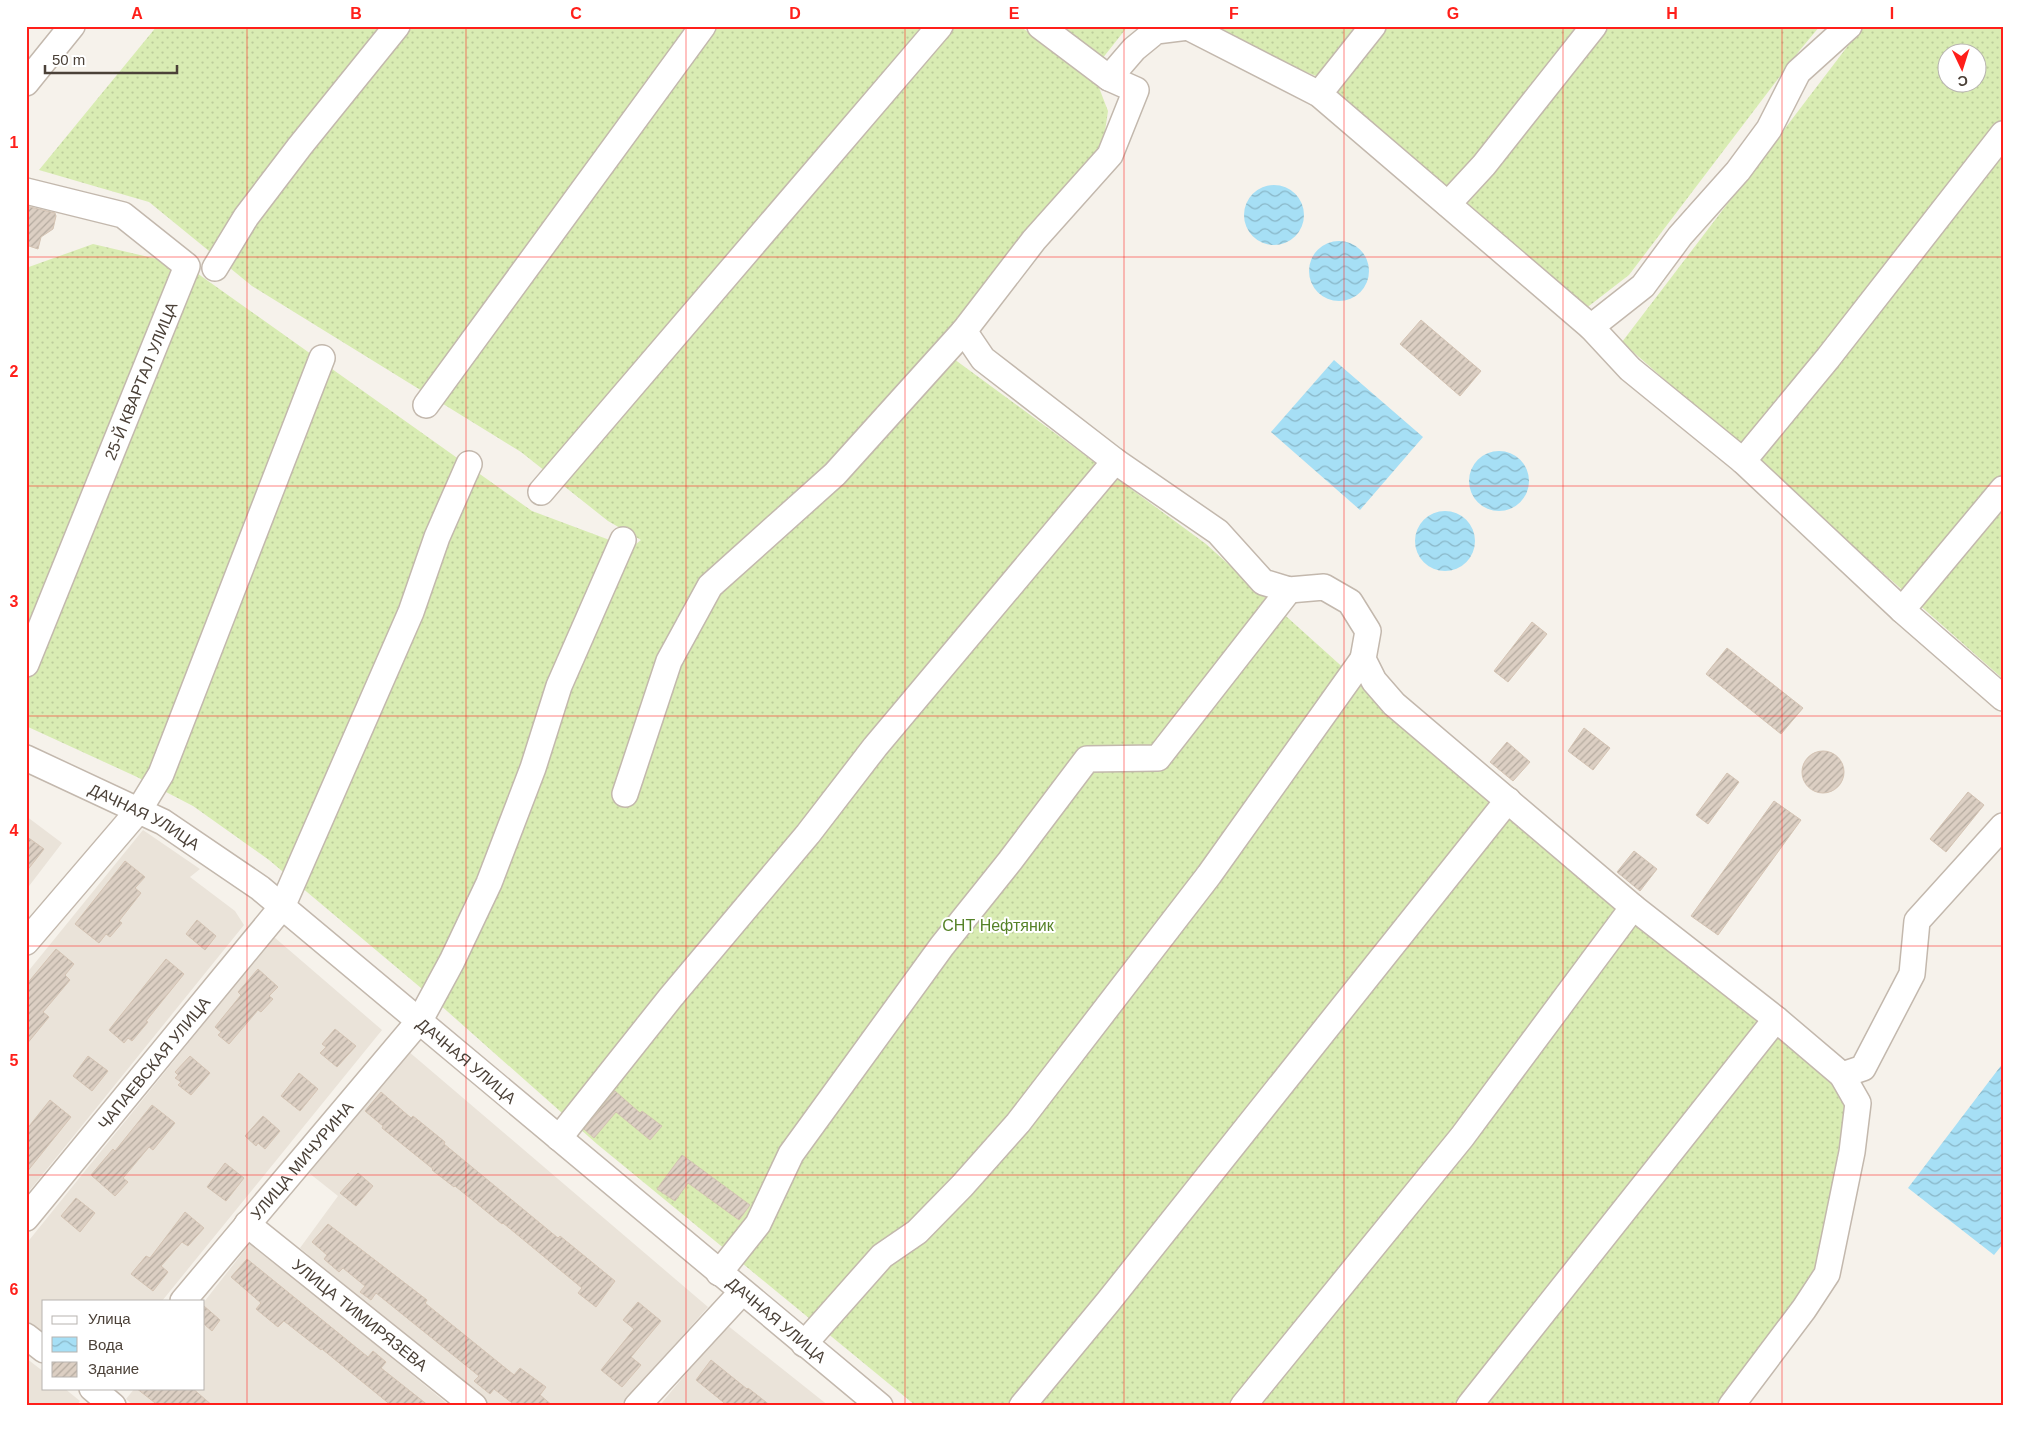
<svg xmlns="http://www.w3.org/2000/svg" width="2029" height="1432" font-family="Arial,sans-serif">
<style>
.residential{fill:#eae3d9}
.grass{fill:url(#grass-dots);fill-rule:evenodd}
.water{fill:url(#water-waves)}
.building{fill:url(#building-hatch);stroke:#d4c3b3}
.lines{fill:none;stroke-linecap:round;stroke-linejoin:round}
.minor-casing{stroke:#c3b8ad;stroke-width:28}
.minor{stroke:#fff;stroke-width:25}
.grid{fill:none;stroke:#ff1f1a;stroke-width:1;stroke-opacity:0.55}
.labels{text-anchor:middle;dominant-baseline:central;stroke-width:4;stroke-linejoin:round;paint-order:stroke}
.street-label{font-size:16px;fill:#4b4138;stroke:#fff}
.park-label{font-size:16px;fill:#558227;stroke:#fff}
.neatline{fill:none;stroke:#ff1f1a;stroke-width:2}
.grid-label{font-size:16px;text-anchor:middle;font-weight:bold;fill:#ff1f1a}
</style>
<defs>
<pattern id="grass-dots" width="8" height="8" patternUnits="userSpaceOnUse" patternTransform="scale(1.25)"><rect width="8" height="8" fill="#d9ecb3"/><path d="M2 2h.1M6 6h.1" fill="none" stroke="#bccc9b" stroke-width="1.8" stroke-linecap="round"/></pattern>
<pattern id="water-waves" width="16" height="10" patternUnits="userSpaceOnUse" patternTransform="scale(1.25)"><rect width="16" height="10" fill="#a6dff5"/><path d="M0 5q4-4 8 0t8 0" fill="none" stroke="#89b6c7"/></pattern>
<pattern id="building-hatch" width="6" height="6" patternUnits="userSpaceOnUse" patternTransform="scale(1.25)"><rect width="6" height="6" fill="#dccfc3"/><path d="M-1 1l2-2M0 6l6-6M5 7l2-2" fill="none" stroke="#b4aa9f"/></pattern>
</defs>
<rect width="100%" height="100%" fill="#f6f2eb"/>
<!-- residential -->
<path class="residential" d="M26 816 62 843 26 890Z
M143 830 200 869 190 877 235 911 244 925 26 1195V974Z
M274 937 382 1030 162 1301H44V1340L26 1326V1244Z
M408 1051 708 1307 620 1406H491L300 1248 338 1196 309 1173Z
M251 1242 450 1406H134L126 1399 135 1388H204V1302Z
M727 1325 829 1406H659Z
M26 1358 44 1372V1388H64L80 1401 76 1406H26Z"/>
<!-- grass -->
<path class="grass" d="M157 26H1020L1098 85 1108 111 1103 145 956 324 876 415 780 508 954 359 1206 544 1428 744 1831 1078 1846 1108 1817 1268 1796 1305 1717 1406H916L597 1144 421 988 269 860 193 806 137 777 26 726V268L93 244 187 266 532 511 631 548 641 540 608 521 521 452 252 286 149 202 39 170Z
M1061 26H1128L1102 59Z
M1209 26H1820L1800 50 1629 275 1585 309 1316 76 1236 45Z
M1863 26H2003V679L1622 342ZM1946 52H1976V82H1946Z"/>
<!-- water -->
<path class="water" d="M1244 215a30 30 0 1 1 60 0a30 30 0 1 1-60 0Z
M1309 271a30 30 0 1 1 60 0a30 30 0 1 1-60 0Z
M1334 360 1423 437 1360 510 1271 432Z
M1469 481a30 30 0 1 1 60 0a30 30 0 1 1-60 0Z
M1415 541a30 30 0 1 1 60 0a30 30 0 1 1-60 0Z
M2003 1063V1244L1994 1255 1908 1188Z"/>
<!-- building -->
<path class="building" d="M26 206 55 213 56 216 53 229 41 237 38 249 26 245Z
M1421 320 1481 371 1460 396 1400 344Z
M1532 622 1547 634 1508 682 1494 671Z
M1727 648 1803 708 1781 734 1706 674Z
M1584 728 1610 748 1593 770 1568 751Z
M1507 742 1530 762 1513 781 1490 762Z
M1802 772a21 21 0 1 1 42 0a21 21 0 1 1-42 0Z
M1727 773 1739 782 1708 824 1696 815Z
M1968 792 1984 805 1946 852 1930 839Z
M1774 801 1801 820 1718 935 1691 916Z
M26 836 44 849 26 872Z
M1634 851 1657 869 1640 891 1617 872Z
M125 861 145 877 135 888 141 893 119 921 122 923 110 937 106 934 99 943 75 924Z
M197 920 216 936 205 950 186 934Z
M56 949 74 964 65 975 70 980 43 1012 49 1017 26 1045V985Z
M166 959 184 974 146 1021 148 1022 132 1041 128 1038 124 1043 109 1030Z
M258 969 278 987 269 996 273 999 261 1012 258 1010 229 1044 218 1035 221 1032 215 1027 241 995 238 992Z
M335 1029 356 1046 337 1067 320 1053 326 1047 322 1044Z
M88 1056 108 1071 92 1091 73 1076Z
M190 1056 210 1073 191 1095 178 1085 181 1082 175 1078 178 1075 175 1072Z
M299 1073 318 1089 300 1111 281 1096Z
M615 1091 640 1113 642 1111 662 1126 650 1140 616 1112 594 1138 584 1129Z
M381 1092 411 1118 413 1116 445 1142 444 1144 558 1238 560 1236 615 1281 596 1307 578 1293 582 1288 503 1223 502 1224 455 1186 454 1187 432 1170 433 1169 382 1128 383 1126 365 1111Z
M50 1100 71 1117 26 1173V1130Z
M152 1105 175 1123 153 1150 149 1147 123 1178 128 1182 115 1196 91 1175 113 1149 115 1151Z
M263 1116 280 1131 265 1149 258 1143 256 1146 245 1136Z
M682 1155 750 1205 739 1220 688 1183 675 1201 657 1189Z
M225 1163 244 1178 226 1201 207 1187Z
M358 1173 373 1186 356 1206 340 1193Z
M76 1198 95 1213 80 1232 61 1216Z
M185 1212 204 1228 188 1246 182 1242 161 1266 168 1272 153 1291 131 1274 146 1256 150 1258Z
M328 1224 427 1300 425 1303 514 1375 520 1368 546 1387 540 1395 553 1406H516L494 1389 490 1394 474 1381 479 1376 376 1293 371 1300 360 1292 365 1286 343 1268 339 1272 324 1259 327 1255 312 1242Z
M247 1259 368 1357 373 1351 386 1362 381 1368 429 1406H392L322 1349 321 1350 284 1321 278 1327 256 1309 261 1303 231 1277Z
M638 1302 661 1321 631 1357 641 1365 622 1387 601 1370 634 1329 623 1320Z
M204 1306 220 1320 212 1331 204 1324Z
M711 1360 747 1389 748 1388 771 1406H728L696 1380Z
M136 1388H192L213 1406H159Z"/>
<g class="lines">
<!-- minor casing -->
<g class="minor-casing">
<g id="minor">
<path d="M1109 78 1134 49 1156 31 1188 27 1319 94 1591 327 1630 369 1743 461 1902 610 2003 698"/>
<path d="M26 83 72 26"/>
<path d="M1319 94 1373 26"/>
<path d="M26 191 123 215 187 266 26 664"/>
<path d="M1448 204 1484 165 1594 26"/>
<path d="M215 268 246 217 300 146 397 26"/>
<path d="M1591 327 1643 286 1680 236 1738 171 1769 129 1798 72 1849 26"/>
<path d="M964 331 983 359 1115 461 1218 532 1263 582 1289 590 1324 587 1350 602 1368 631 1363 659 1374 681 1394 704 1633 907 1776 1019 1842 1075 1858 1103 1852 1152 1827 1274 1804 1309 1731 1406"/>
<path d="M426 405 703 26"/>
<path d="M1743 461 1828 358 2003 134"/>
<path d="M541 492 940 26"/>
<path d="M1902 610 2003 489"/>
<path id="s1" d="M26 758 163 822 260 888 880 1406"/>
<path d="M625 794 669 661 710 586 835 474 964 331 1034 240 1110 155 1136 90 1109 78 1040 26"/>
<path d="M26 942 139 810 161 774 322 358"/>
<path d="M1842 1075 1863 1068 1912 974 1917 921 2003 826"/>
<path d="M559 1138 671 997 808 834 875 747 1115 461"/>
<path id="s2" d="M26 1218 282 907 411 612 437 537 469 464"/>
<path id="s3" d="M247 1224 474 1406"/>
<path d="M719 1273 758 1224 791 1154 942 946 1010 861 1087 759 1158 758 1289 590"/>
<path id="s4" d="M183 1301 420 1020 452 961 489 883 533 768 559 686 623 540"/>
<path d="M26 1336 44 1350"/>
<path d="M804 1344 882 1256 917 1232 962 1186 1018 1123 1209 875 1363 659"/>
<path d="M92 1388 113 1406"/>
<path d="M637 1406 742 1292"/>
<path d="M1022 1406 1108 1302 1508 800"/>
<path d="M1243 1406 1462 1137 1633 907"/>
<path d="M1469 1406 1776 1019"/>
</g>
</g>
<!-- minor -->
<use href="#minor" class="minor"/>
</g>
<!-- grid -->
<path class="grid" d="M247 26V1406M466 26V1406M686 26V1406M905 26V1406M1124 26V1406M1344 26V1406M1563 26V1406M1782 26V1406M26 257H2003M26 486H2003M26 716H2003M26 946H2003M26 1175H2003"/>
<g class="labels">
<!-- street labels -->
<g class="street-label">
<text transform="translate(141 381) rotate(-68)">25-Й КВАРТАЛ УЛИЦА</text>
<text stroke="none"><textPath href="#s1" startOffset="132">ДАЧНАЯ УЛИЦА</textPath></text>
<text stroke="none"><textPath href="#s1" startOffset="538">ДАЧНАЯ УЛИЦА</textPath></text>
<text stroke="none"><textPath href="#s2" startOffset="201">ЧАПАЕВСКАЯ УЛИЦА</textPath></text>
<text stroke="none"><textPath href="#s4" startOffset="184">УЛИЦА МИЧУРИНА</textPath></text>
<text stroke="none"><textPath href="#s3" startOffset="145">УЛИЦА ТИМИРЯЗЕВА</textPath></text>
<text stroke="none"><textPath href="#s1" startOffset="942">ДАЧНАЯ УЛИЦА</textPath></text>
</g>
<!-- park labels -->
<g class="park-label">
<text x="998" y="925">СНТ Нефтяник</text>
</g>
</g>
<!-- border -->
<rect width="2029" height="1432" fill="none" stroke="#ffffff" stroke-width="55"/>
<!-- legend -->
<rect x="42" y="1300" width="162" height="90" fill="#ffffff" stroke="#b7b3af"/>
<rect x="52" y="1316" width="25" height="8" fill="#ffffff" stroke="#b7b3af"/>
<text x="88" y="1324" font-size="15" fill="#4b4138">Улица</text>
<rect x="52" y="1337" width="25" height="15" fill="url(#water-waves)" stroke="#b7b3af"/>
<text x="88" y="1350" font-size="15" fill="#4b4138">Вода</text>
<rect x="52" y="1362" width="25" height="15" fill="url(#building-hatch)" stroke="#b7b3af"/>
<text x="88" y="1374" font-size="15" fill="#4b4138">Здание</text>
<!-- north arrow -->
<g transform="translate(1962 68) rotate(176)"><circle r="24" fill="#ffffff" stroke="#b7b3af"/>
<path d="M0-4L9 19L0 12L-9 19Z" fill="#ff1f1a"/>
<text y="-8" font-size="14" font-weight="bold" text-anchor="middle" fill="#4b4138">С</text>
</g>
<!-- scale -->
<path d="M45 65v8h132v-8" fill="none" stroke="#4b4138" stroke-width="2.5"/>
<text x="52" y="65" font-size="15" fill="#4b4138" stroke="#ffffff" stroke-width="4" paint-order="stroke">50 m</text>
<rect x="28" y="28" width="1974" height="1376" class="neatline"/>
<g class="grid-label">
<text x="137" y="19">A</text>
<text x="356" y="19">B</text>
<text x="576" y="19">C</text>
<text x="795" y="19">D</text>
<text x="1014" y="19">E</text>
<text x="1234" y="19">F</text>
<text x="1453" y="19">G</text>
<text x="1672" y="19">H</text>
<text x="1892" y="19">I</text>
<text x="14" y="148">1</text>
<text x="14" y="377">2</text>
<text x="14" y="607">3</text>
<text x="14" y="836">4</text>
<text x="14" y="1066">5</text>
<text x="14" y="1295">6</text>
</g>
</svg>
